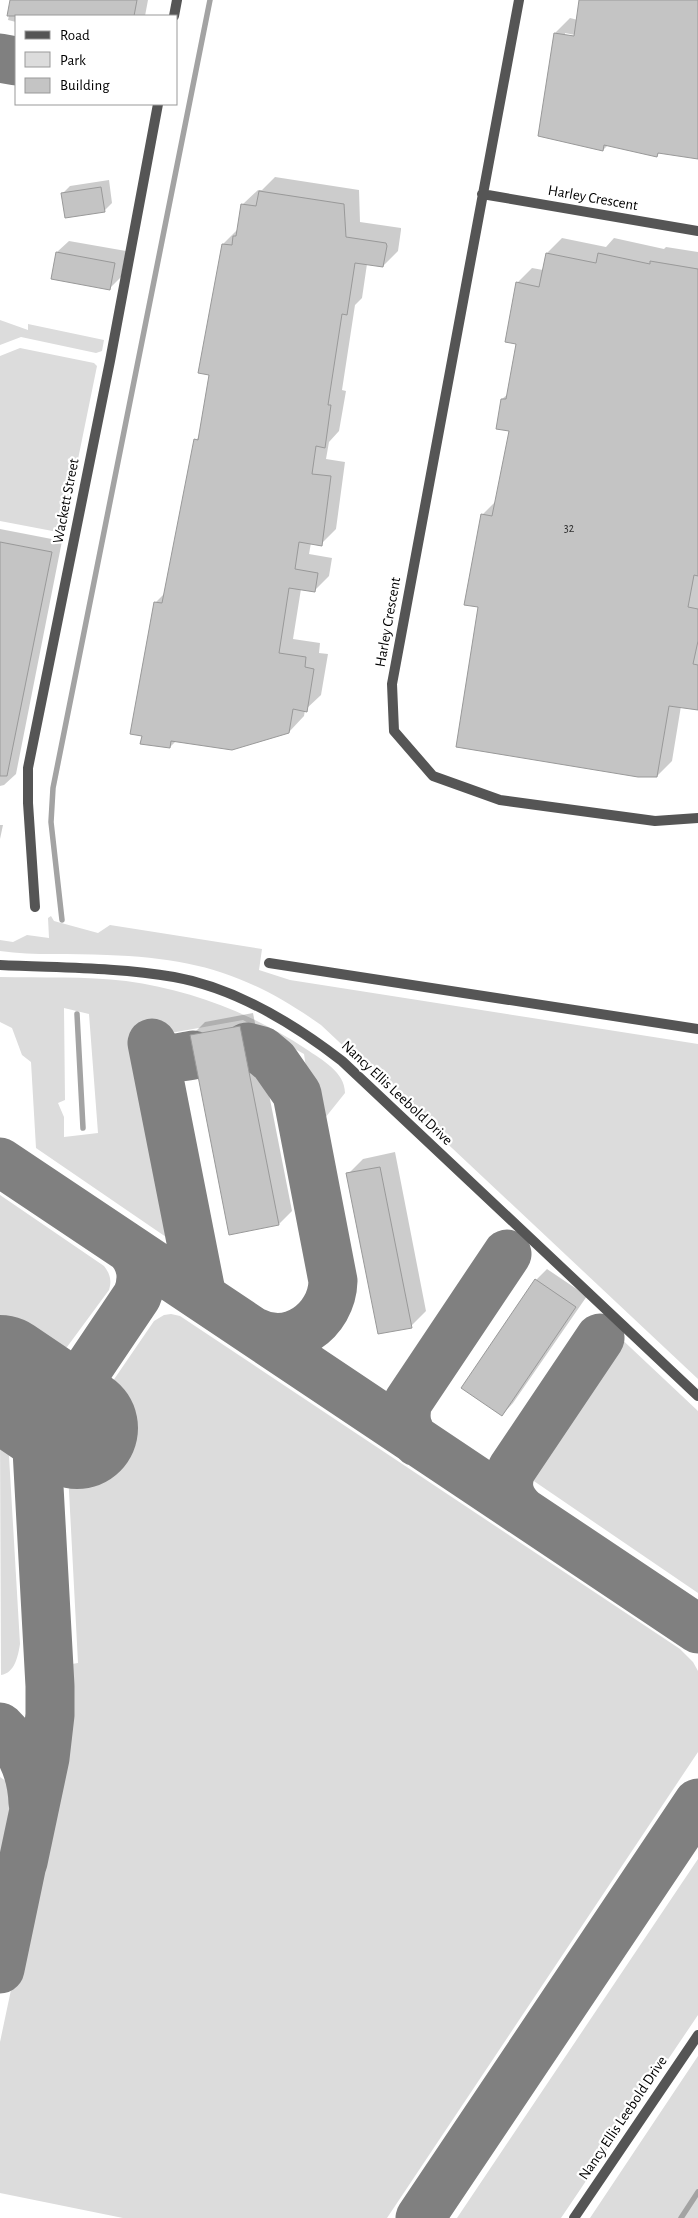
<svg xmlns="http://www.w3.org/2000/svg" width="698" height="2218" font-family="'Alegreya Sans',sans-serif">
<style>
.green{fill:#dcdcdc;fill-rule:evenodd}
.shadow{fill:#0003;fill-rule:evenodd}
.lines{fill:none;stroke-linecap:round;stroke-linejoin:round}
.stream{stroke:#a3a3a3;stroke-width:5.5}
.taxiway{stroke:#808080;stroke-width:49}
.runway{stroke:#808080;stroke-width:122}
.building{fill:#c4c4c4;stroke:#999}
.lane{stroke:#555;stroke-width:10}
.street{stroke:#555;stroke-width:10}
.labels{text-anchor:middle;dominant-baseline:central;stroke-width:4.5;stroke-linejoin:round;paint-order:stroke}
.number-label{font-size:12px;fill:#313131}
.street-label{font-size:15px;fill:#000;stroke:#fff}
</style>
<rect width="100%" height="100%" fill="#fff"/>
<!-- green -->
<path class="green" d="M0 320 28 330V324L104 340 102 351 96 353 21 337 0 345Z
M20 348 94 363 97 366 63 533 0 521V356Z
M51 916 54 921 98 933 110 925 262 949 259 970 290 980 698 1044V1379L321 1025C249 974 195 958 107 955 71 953 35 956 0 951V940L13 942 27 935 49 938 48 918Z
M0 977C42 978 85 976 126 981 191 990 251 1013 306 1049 322 1060 345 1072 345 1093L325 1118 315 1107H312L304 1054 243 1020 143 1038 179 1233 166 1237 36 1148 31 1062 22 1055 12 1028 0 1022ZM64 1008 89 1014 98 1133 64 1137V1117L58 1103 65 1100Z
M0 1195 104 1266C110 1274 112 1280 109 1290L67 1347 53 1349 0 1315Z
M171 1314 180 1316 680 1649 693 1662 698 1671V1752L387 2218H123L0 2193V2042L72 1701V1664L78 1663 68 1472 76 1476 124 1410 104 1394 154 1321 164 1315Z
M614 1332 698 1411V1593L525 1475V1463Z
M0 1434 8 1439 20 1644C18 1656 15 1673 1 1675Z
M0 1777 16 1788 18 1818 13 1845 0 1865Z
M698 1859V2015L561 2218H457Z
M698 2056V2218H590Z"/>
<!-- shadow -->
<path class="shadow" d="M12 0H148L145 16H16V22L8 20Z
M580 0H698V158L660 152 657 155 608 145 603 150 555 33 570 18 578 20ZM565 33 580 36V38L565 36Z
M275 177 359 190 360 222 401 228V230L398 251 383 266 367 264 362 298 355 305 342 390 346 391 339 431 329 442 326 459 345 462 336 529 321 544 311 543 309 554 332 558 329 576 314 591 301 589 293 639 320 643 319 653 328 654 321 695 305 710 304 716 289 732 177 740 170 747 155 603 166 592 196 440 200 436 210 374 223 244 238 229 243 204 258 190H262Z
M109 180 112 203 104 211 63 193 70 186Z
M562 238 606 247 614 238 664 249 666 247 698 252V709L681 706 672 761 657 776 480 606 482 515 497 500 510 430 502 399 508 394 517 343V283L532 268 543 270 547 253Z
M69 241 126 251 121 277 110 288 57 252Z
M0 529 62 541 16 774 4 785 0 786Z
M0 825H3L0 839Z
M253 1013 292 1211 279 1224 191 1036 205 1022Z
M395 1152 426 1311 411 1326 348 1174 363 1159Z
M547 1269 587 1296 513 1403 502 1415 536 1280Z"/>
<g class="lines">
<!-- stream -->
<path class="stream" d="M62 920 51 822 53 788 210 0
M77 1014 83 1128
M681 2218 698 2192"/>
<!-- taxiway -->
<path class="taxiway" d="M0 58 16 61
M152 1043 202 1297
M247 1047 262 1051 274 1061 297 1094 333 1281C332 1321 290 1351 253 1331
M158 1072C160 1057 181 1058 193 1055
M0 1162 698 1629
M417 1442C406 1430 404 1417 408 1402L507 1254
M522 1511C509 1499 505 1485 512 1469L600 1338
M0 1727C21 1747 32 1774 33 1803
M0 1895 23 1862 45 1758 50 1715V1686L37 1450 42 1437 137 1296C144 1279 142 1263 130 1249
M0 1969 22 1864
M420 2218 698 1803"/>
<!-- runway -->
<path class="runway" d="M0 1376 77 1428"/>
</g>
<!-- building -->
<path class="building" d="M10 0H137L134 16H7Z
M579 0H698V159L658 153 657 157 604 145 603 151 538 136 554 33 574 36Z
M101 187 105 212 65 218 61 193Z
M259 191 344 204 346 237 386 243 387 246 383 267 355 263 347 315 342 314 328 405H331L325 448 316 446 312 474 331 476 322 546 299 542 295 569 318 573 315 592 289 588 279 653 306 657 305 667 314 669 307 712 293 709 289 733 232 750 171 741 170 748 140 744 142 736 130 734 154 602 162 603 194 439 198 440 209 375 198 373 222 244 232 245 233 236H236L241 204 256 206Z
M56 252 115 263 110 290 51 279Z
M546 253 596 263 598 253 650 264V261L698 269V576L694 575 688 607 698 609V641L693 664 698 665V710L669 706 657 777H638L456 747 478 607 464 605 481 514 492 516 509 431 496 429 501 399H506L516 344 505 342 516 282 539 287Z
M0 542 52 552 7 776H0Z
M240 1026 279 1225 229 1235 190 1035Z
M380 1167 412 1328 378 1334 346 1173Z
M535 1279 576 1307 502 1416 461 1388Z"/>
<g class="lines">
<!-- lane -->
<path class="lane" d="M174 16 177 0
M35 907 28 803V768L110 361 158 104
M269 963 698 1029"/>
<!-- street -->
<path class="street" d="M519 0 392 684 394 731 433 776 500 800 655 821 698 818
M482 194 698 231
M0 965C58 968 116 967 174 977 236 988 293 1023 342 1061L698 1396
M574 2218 698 2035"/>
</g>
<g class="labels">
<!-- number labels -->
<g class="number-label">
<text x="569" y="528">32</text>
</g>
<!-- street labels -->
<g class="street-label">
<text transform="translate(593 198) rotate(10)">Harley Crescent</text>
<text transform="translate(66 501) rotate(-79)">Wackett Street</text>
<text transform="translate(388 622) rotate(-80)">Harley Crescent</text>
<text transform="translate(397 1093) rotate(43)">Nancy Ellis Leebold Drive</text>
<text transform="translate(623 2118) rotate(-56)">Nancy Ellis Leebold Drive</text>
</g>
</g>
<!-- legend -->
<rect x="15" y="15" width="162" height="90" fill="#ffffff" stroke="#999999"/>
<rect x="25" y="31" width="25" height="8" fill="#555555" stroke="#999999"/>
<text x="60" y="40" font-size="15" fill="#000000">Road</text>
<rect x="25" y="52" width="25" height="15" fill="#dcdcdc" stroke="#999999"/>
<text x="60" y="65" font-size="15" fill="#000000">Park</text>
<rect x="25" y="78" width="25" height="15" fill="#c4c4c4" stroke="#999999"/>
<text x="60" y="90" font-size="15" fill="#000000">Building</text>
</svg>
